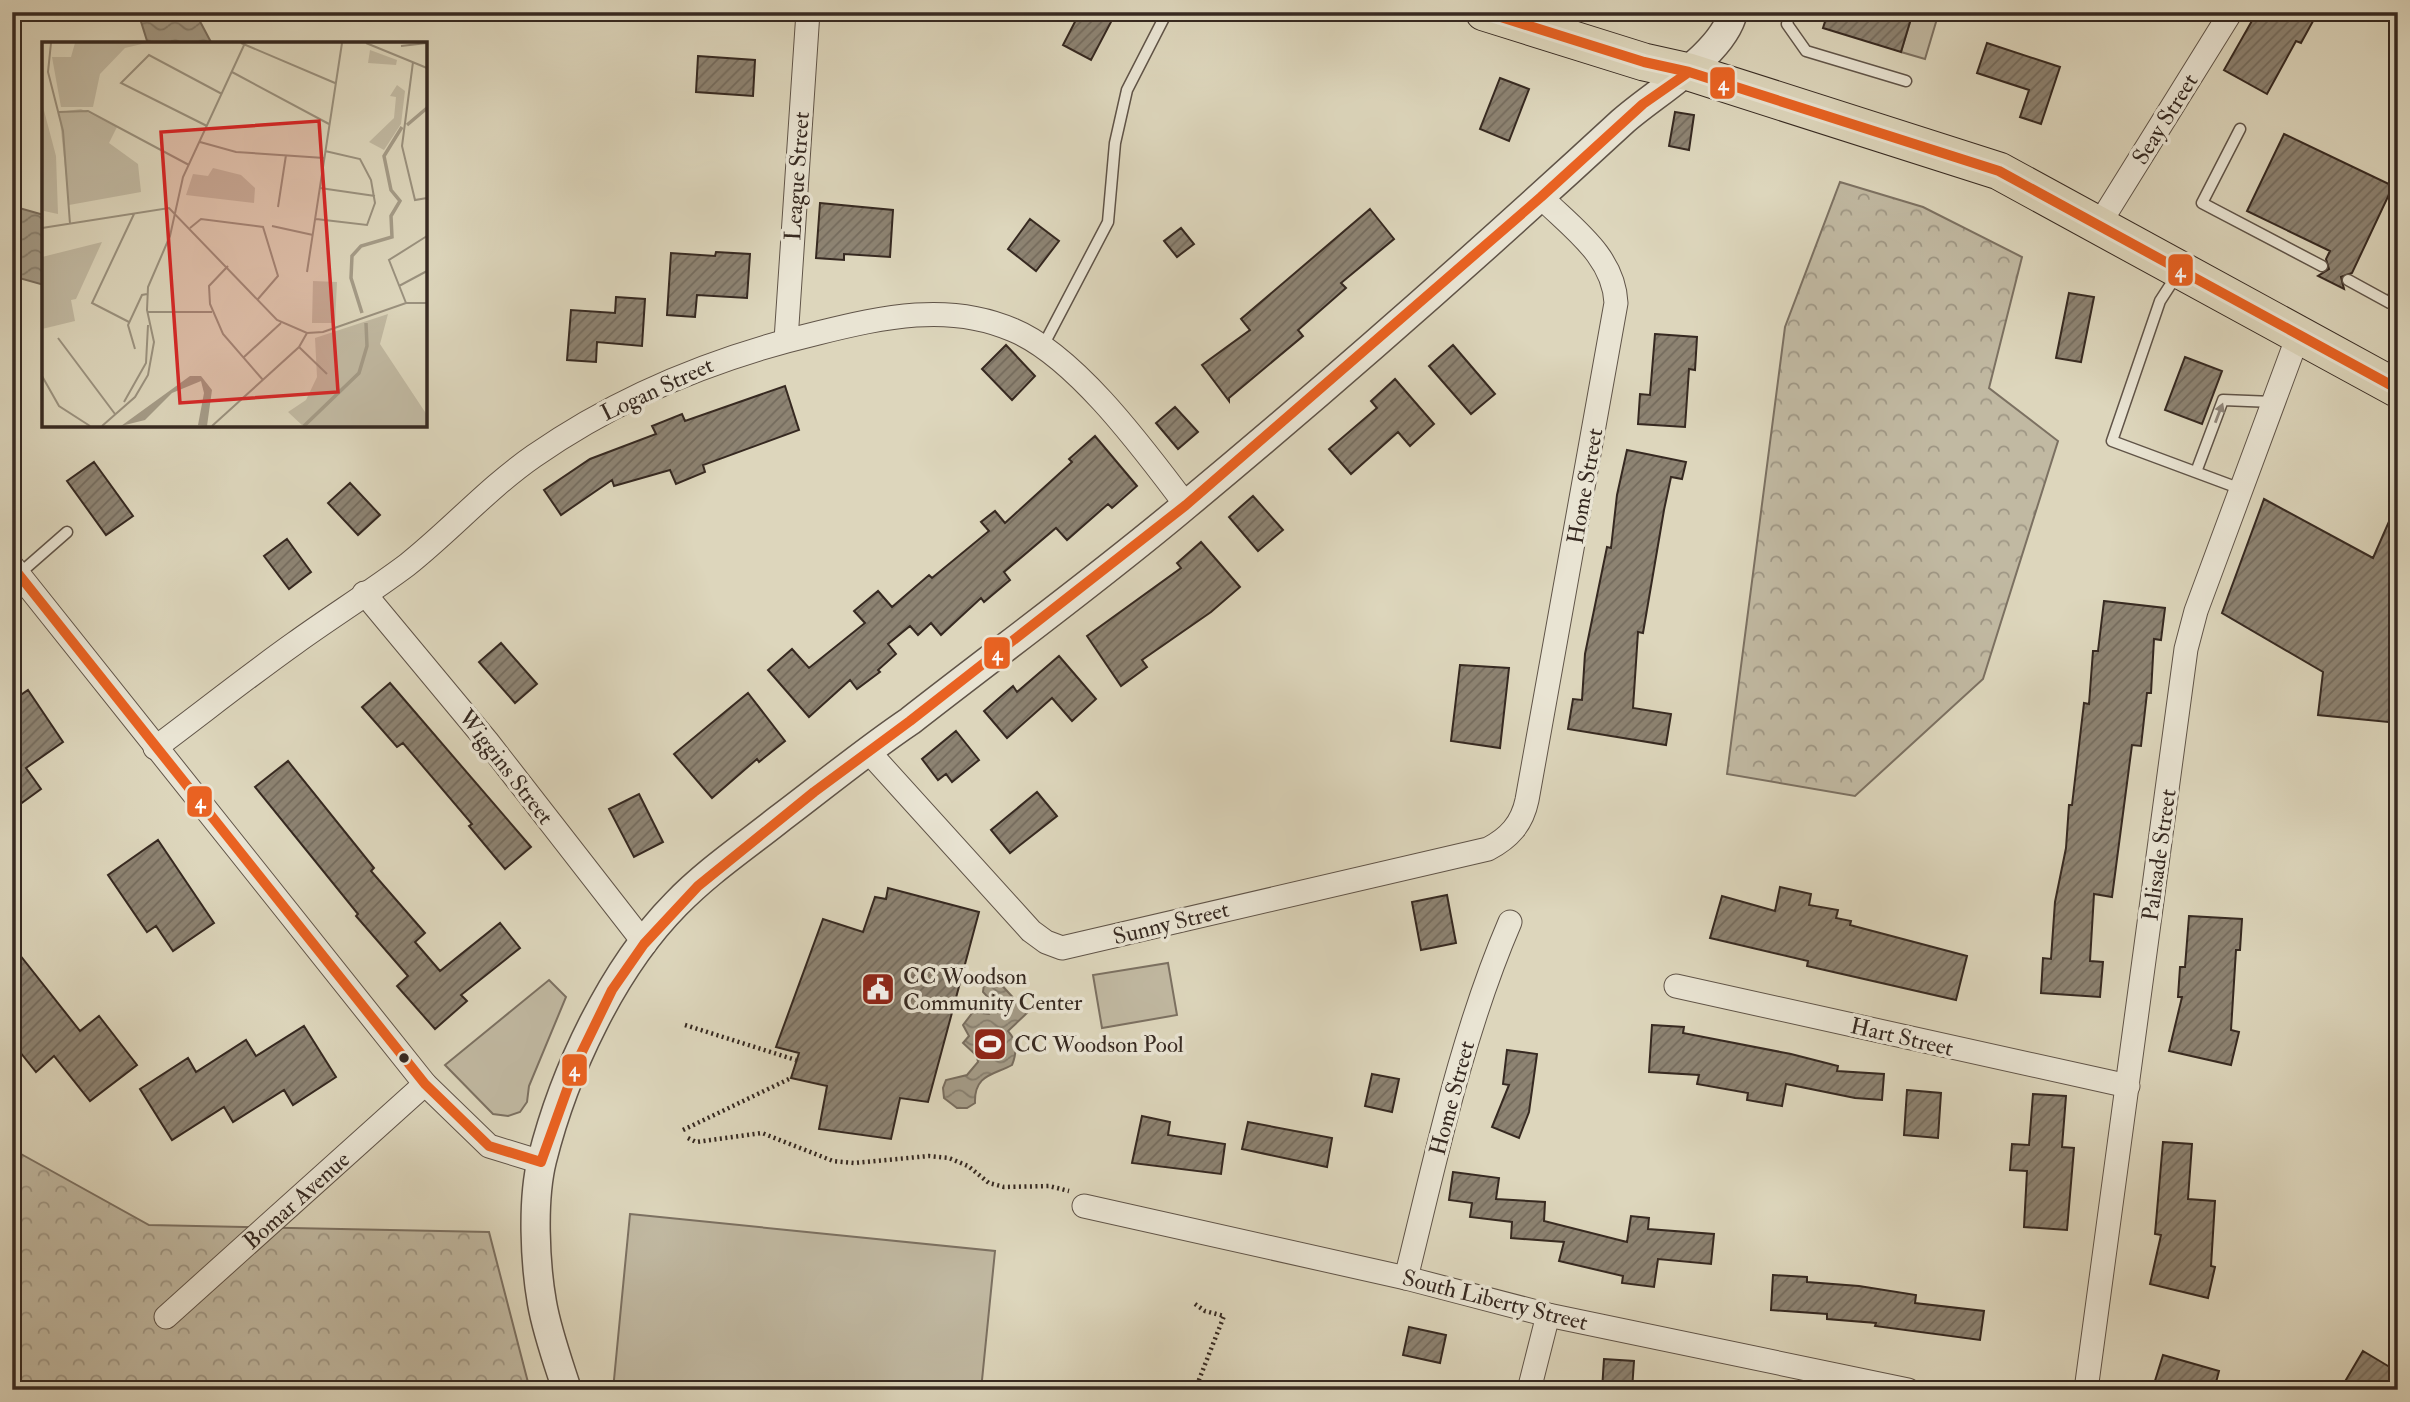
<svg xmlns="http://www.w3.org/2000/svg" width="2410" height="1402" font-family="'IM FELL Double Pica',serif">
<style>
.green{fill:#c1b9a2;stroke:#7c7162;stroke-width:2}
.forest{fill:url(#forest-crowns);stroke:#7c7162;stroke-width:2}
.water{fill:url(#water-waves);stroke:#786d5e;stroke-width:2}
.building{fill:url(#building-hatch);stroke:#362921;stroke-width:2}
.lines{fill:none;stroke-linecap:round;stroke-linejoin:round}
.service-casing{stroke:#605448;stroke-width:13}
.minor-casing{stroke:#605448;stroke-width:25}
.tertiary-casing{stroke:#605448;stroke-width:31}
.primary-casing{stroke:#362921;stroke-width:39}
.path{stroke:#362921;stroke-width:4.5;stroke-dasharray:2 3.5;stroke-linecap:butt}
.service{stroke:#e9e4d3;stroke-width:10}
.minor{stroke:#e9e4d3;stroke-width:23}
.tertiary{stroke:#e9e4d3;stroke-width:28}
.primary{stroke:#ddd6bc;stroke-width:37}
.bus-1-casing{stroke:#e9e4d3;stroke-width:16}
.bus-1{stroke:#e96222;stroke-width:10}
.oneway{fill:#90867a}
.bus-dot{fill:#362921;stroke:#e9e4d3;stroke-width:2.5}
.labels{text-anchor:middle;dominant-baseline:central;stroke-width:7;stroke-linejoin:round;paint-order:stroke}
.street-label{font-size:23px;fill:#362921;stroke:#e9e4d3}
.poi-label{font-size:23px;fill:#362921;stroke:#e9e4d3;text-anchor:start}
.inset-river{fill:none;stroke:#a49b87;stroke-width:3.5}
.inset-road{fill:none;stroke:#9a917e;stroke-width:2}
.view{fill:#d62828;fill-opacity:0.15;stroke:#d62828;stroke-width:3.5}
.inset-edge{fill:none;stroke:#362921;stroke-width:3.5}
.line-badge{stroke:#e9e4d3;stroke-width:2.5}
.badge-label{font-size:19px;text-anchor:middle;font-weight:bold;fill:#fff}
</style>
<defs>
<pattern id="forest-crowns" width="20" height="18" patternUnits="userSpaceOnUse" patternTransform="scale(1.75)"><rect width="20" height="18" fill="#c1b9a2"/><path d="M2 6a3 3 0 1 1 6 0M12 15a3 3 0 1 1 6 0" fill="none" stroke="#9e9684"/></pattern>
<pattern id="water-waves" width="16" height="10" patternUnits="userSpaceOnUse" patternTransform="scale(1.75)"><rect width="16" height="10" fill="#a49b87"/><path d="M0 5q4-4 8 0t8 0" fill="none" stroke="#867e6e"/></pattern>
<pattern id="building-hatch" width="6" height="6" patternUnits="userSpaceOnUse" patternTransform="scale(1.75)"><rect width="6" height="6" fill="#8d8372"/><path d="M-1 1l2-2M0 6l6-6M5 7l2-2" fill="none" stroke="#746b5d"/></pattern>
</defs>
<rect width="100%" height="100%" fill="#ddd6bc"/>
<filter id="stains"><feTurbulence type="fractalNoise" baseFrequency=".00286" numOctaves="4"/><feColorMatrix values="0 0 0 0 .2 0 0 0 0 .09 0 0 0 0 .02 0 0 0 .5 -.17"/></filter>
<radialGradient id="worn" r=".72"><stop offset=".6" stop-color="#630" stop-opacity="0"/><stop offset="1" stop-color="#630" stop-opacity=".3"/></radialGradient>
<!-- green -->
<path class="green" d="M1913 12H1939L1925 59 1901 52Z
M1168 963 1177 1015 1102 1028 1093 975Z
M549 980 566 997 529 1086 527 1102 520 1112 508 1116 493 1114 445 1065Z
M630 1214 995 1251 981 1390H613Z"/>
<!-- forest -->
<path class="forest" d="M1840 182 1923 207 2022 257 1989 388 2058 441 1983 679 1855 796 1727 774 1785 327Z
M12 1149 149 1225 489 1232 530 1390H12Z"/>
<!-- water -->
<path class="water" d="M138 12H195L212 44H148Z
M12 206 44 215V285L12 276Z
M991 980 998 981 1027 1013 1008 1031C1017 1041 1017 1053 1012 1065 994 1075 974 1074 975 1103L967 1108H957L944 1098 943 1088 946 1080 967 1075 978 1062 977 1056 963 1043 969 1036 963 1025 973 1012 989 1014 994 1010V1004L983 992 984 984Z"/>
<!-- building -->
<path class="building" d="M1080 12H1094L1111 22 1091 60 1063 45Z
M1828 12H1913L1901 52 1823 28Z
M2257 12H2318L2301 43 2296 41 2267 94 2224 70Z
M1987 43 2060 67 2041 124 2020 117 2029 90 1977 73Z
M698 56 755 60 753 96 696 92Z
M1500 78 1529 89 1509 141 1480 129Z
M1675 112 1694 115 1689 150 1669 146Z
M2284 134 2393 186 2352 273 2341 277 2344 289 2318 276 2329 269 2326 259 2330 251 2247 211Z
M820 203 893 210 890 257 844 254V260L816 258Z
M1370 209 1394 239 1341 283 1346 288 1298 330 1303 336 1229 398V401L1202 365 1250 330 1241 319Z
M1030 219 1059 241 1036 271 1008 249Z
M1181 228 1194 244 1177 257 1164 241Z
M716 252 750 254 747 298 697 295 695 317 667 315 671 253 715 256Z
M2069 293 2094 297 2081 362 2056 358Z
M616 297 645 299 642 346 597 342 596 362 567 360 571 310 615 313Z
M1655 334 1697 337 1695 370 1689 369 1685 427 1638 424 1640 394 1650 395Z
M1006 345 1035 376 1012 400 982 369Z
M1453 345 1495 394 1471 414 1429 366Z
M2185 357 2222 371 2202 424 2165 410Z
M1395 379 1434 424 1410 446 1398 432 1351 474 1329 449 1377 408 1371 401Z
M785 386 799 430 703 465 705 472 676 484 670 470 614 486 612 480 561 515 544 490 590 459 656 434 652 426 682 414 685 421Z
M1175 407 1198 432 1178 449 1156 423Z
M1095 436 1137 486 1112 508 1108 504 1067 540 1056 528 1004 572 1010 580 984 602 981 598 941 635 931 623 918 635 910 626 888 644 896 654 878 670 880 672 857 689 850 680 809 717 768 670 792 649 809 668 865 623 854 611 878 591 892 607 929 575 932 578 989 531 981 522 995 511 1005 523 1072 462 1069 459Z
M1627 450 1686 462 1682 479 1671 477 1664 510 1643 633 1638 632 1633 708 1671 714 1666 745 1568 729 1573 699 1582 700 1585 654 1607 547 1611 548 1617 495Z
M94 462 133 516 106 535 67 481Z
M350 483 380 515 358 535 328 503Z
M1253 496 1283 530 1258 551 1229 517Z
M2264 499 2373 558 2398 501V723L2318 715 2323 672 2222 613Z
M287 539 311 572 289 589 264 556Z
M1201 542 1240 587 1211 612 1142 660 1147 667 1121 686 1087 636 1181 568 1177 563Z
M2104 601 2165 608 2161 640 2154 639 2151 693H2147L2141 746 2132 745 2112 897 2094 894 2090 961 2103 962 2100 997 2041 993 2043 958 2051 959 2055 902 2066 848 2069 805H2072L2084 703 2089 704 2093 651H2098Z
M501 643 537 684 515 703 479 662Z
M1059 656 1096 699 1072 721 1052 698 1007 738 984 711 1013 686 1017 692Z
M1460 665 1509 668 1500 748 1451 741Z
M390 683 531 847 505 869 469 826 472 824 403 743 397 747 362 707Z
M28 690 63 742 26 768 41 789 12 810V701Z
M748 693 785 741 759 762 757 759 712 798 674 754Z
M956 731 979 760 952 782 946 774 938 780 922 759Z
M288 761 374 868 371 871 425 933 415 942 440 971 500 923 520 948 461 995 467 1001 435 1029 397 986 408 976 356 916 358 914 255 787Z
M1037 792 1057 816 1010 853 991 830Z
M639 794 663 842 634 857 609 809Z
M158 840 214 923 173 951 156 926 147 932 108 875Z
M1780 887 1811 894 1809 905 1838 910 1836 918 1851 921 1850 925 1967 956 1956 1000 1807 966 1808 961 1710 938 1722 896 1775 911Z
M888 888 979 912 928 1102 900 1098 891 1139 819 1129 827 1086 791 1078 799 1053 776 1047 823 919 863 932 875 897 886 899Z
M1447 895 1456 943 1421 950 1412 902Z
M2189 916 2242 919 2240 950H2236L2231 1030 2239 1032 2231 1065 2169 1051 2182 997H2178L2180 967H2185Z
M12 945 80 1031 99 1016 137 1065 90 1101 54 1056 36 1072 12 1042Z
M1652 1025 1684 1027 1683 1033 1791 1054 1838 1066 1837 1071 1884 1074 1882 1100 1855 1098 1786 1084 1782 1106 1747 1100 1748 1093 1697 1084 1699 1075 1649 1072Z
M304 1026 336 1077 293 1105 284 1090 233 1122 224 1107 172 1140 140 1089 188 1058 196 1072 246 1040 256 1056Z
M1507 1050 1537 1054 1529 1112 1519 1138 1492 1127 1509 1085 1503 1084Z
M1372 1074 1399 1079 1392 1112 1365 1106Z
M1907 1090 1941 1093 1938 1138 1904 1135Z
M2033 1094 2066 1096 2062 1147 2074 1148 2067 1230 2024 1227 2027 1171 2010 1170 2012 1144 2029 1145Z
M1142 1116 1170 1122 1168 1135 1225 1144 1221 1174 1132 1163Z
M1248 1122 1332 1138 1327 1167 1242 1149Z
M2163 1142 2192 1144 2188 1199 2215 1201 2211 1266 2215 1267 2208 1298 2150 1284 2161 1235 2155 1234Z
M1453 1172 1499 1178 1496 1199 1545 1202 1544 1221 1627 1242 1631 1216 1649 1218 1648 1229 1714 1234 1711 1264 1658 1259 1654 1287 1622 1283 1623 1276 1559 1261 1564 1242 1511 1238 1512 1222 1470 1217 1472 1203 1449 1200Z
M1773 1275 1807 1277V1282L1859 1286 1916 1295 1915 1303 1984 1311 1980 1340 1875 1326 1876 1323 1827 1319V1314L1771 1310Z
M1409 1327 1446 1335 1440 1363 1403 1355Z
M2363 1351 2398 1372V1390H2340Z
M2163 1355 2219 1371 2214 1390H2172L2154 1384Z
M1604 1359 1634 1361 1632 1390H1602Z"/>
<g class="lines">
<!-- service casing -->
<g class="service-casing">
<path id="service" d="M1790 12 1787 24 1806 51 1906 81
M2240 129 2202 203 2322 266
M2178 273 2160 301 2112 441 2241 489
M2348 280 2390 303 2398 288
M1043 346 1108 222 1115 143 1127 90 1167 12
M2196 472 2223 400 2273 402
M19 574 67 532"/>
</g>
<!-- minor casing -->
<g class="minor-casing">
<g id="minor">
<path d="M2098 226 2231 12"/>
<path d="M786 340 808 12"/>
<path d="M12 566 425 1084 489 1146 541 1162"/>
<path d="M364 593 487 741 645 944"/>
<path d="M155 748C202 713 247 677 295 643 331 617 371 592 407 565 451 530 488 488 534 456 620 396 717 357 818 333 883 317 949 302 1013 330 1076 356 1145 451 1186 505"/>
<path d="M867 750 1031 931 1046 942 1062 948 1488 849C1509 838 1522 824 1527 800L1616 303C1614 256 1572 228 1541 197"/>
<path d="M1676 986 2128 1086"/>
<path d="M1084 1206 1406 1278 1548 1315 1908 1390"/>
<path d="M1406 1278C1436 1158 1461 1036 1510 922"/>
<path id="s1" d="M166 1317 425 1084"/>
<path d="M1529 1390 1548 1315"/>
<path d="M2086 1390 2186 649 2196 611 2298 336"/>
</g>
</g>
<!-- tertiary casing -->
<g class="tertiary-casing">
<path id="tertiary" d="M567 1390C558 1362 547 1332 542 1303 535 1263 532 1200 542 1160 564 1072 612 969 676 904 707 872 744 847 778 820 822 787 864 752 910 721 1002 649 1097 580 1186 505 1334 382 1480 253 1622 122 1654 93 1723 55 1733 12"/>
</g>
<!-- primary casing -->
<g class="primary-casing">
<path id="primary" d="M1484 12 1644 62 1689 72 1999 171 2398 389"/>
</g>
<!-- path -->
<path class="path" d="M685 1025 796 1060
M683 1130 791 1078
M688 1138 696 1142 762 1133 833 1161 854 1163 929 1156 949 1158 968 1166 989 1183 1004 1187 1049 1186 1069 1191
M1195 1304 1205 1311 1224 1316 1195 1390"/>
<!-- service -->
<use href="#service" class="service"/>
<!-- minor -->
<use href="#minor" class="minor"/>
<!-- tertiary -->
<use href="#tertiary" class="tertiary"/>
<!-- primary -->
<use href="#primary" class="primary"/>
<!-- bus-1 casing -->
<g class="bus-1-casing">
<path id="bus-1" d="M1485 12 1644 62 1689 72 1999 171 2398 389
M12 566 425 1084 489 1146 541 1162 577 1062 612 990 644 944 698 886 814 792 910 721 1186 505 1541 197 1643 104 1689 72"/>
</g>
<!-- bus-1 -->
<use href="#bus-1" class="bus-1"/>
</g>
<!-- one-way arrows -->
<defs><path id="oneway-solid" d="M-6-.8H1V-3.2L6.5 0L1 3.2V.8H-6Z" transform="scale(1.75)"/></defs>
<use class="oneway" href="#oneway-solid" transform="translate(2219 413) rotate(-69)"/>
<!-- icons -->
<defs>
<g id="civic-square" transform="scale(1.75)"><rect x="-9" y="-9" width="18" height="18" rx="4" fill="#8f2418" stroke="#e9e4d3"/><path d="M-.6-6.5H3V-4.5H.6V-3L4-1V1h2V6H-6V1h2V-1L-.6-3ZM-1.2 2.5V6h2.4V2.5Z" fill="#fff"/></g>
<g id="stadium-square" transform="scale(1.75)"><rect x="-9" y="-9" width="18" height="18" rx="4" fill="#8f2418" stroke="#e9e4d3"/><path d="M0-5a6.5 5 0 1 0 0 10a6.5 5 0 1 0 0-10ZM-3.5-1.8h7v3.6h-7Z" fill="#fff"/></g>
</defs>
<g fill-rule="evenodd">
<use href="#civic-square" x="878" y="989"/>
<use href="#stadium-square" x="990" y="1044"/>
</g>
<!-- markers -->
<circle class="bus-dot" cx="404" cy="1058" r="6"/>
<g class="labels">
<!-- street labels -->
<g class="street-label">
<text transform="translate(2165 119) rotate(-58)">Seay Street</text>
<text transform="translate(797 176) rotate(-86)">League Street</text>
<text transform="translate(657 389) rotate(-25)">Logan Street</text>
<text transform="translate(1585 486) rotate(-80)">Home Street</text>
<text transform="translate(506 767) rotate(52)">Wiggins Street</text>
<text transform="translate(2159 855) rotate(-82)">Palisade Street</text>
<text transform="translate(1171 923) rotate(-14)">Sunny Street</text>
<text transform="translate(1902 1037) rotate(13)">Hart Street</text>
<text transform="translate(1452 1098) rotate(-75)">Home Street</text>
<text stroke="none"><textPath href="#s1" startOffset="175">Bomar Avenue</textPath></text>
<text transform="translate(1495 1300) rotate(14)">South Liberty Street</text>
</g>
<!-- poi labels -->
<g class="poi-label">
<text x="903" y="976">CC Woodson<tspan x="903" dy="26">Community Center</tspan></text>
<text x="1014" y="1044">CC Woodson Pool</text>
</g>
</g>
<!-- overview -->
<g transform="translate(42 42)">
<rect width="385" height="385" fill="#ddd6bc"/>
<path d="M328 8 355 18 354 23 326 21ZM39 67 75 85 67 101 96 122 99 150 27 163 17 70ZM271 239 295 240 293 281H270Z" fill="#c1b9a2"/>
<path d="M33 1H104L83 6 58 32 51 65H19L10 15H29ZM355 43 363 49 359 82 342 108 327 100 352 76 354 55 348 54ZM0 61 14 114 16 172 2 169ZM171 126 199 133 213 146 212 161 144 153 151 132 166 134ZM60 200 34 257 29 258 33 279 0 287V215ZM346 272 338 302 385 373V384H261L246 370 264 358 275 335 273 296Z" fill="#c1b9a2"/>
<path d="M148 334H159L170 348 165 384 156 383 162 351 159 339 130 351 103 378 79 384Z" fill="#a49b87"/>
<path class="inset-river" d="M365 83 385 66M320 271 309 236 310 214 319 204 350 195 349 174 358 159 349 148 342 114 360 85M262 384 317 331 325 304 324 281"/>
<path class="inset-road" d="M9 1 6 30 21 89 28 182M199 1 293 41M324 1 385 26M359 4 385 1M371 20 360 104 373 158 385 156M190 30 287 82M17 70 46 69 147 123M165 84 79 41 107 13 180 52M158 100 194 110 282 116M278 146 333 154M236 165 244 113M274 177 325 183 333 161 329 138 318 117 283 109M230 184 271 193M0 186 127 166 235 278 265 291 281 290 364 261H385M148 186 159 177 221 185 236 234 216 257M186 224 167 244 168 262 181 292 221 338M265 230 300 1M357 244 385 229M364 261 347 218 385 194M105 270H170M87 280 50 261 92 172M16 296 73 372M257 305 285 332M93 307 86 283 100 253 105 252M202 315 239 281M0 334 17 364 48 384M82 360 104 321 106 283M60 384 93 355 106 333 112 300 105 268 106 245 128 194 141 135 203 1M170 384 257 305 265 291"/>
<path class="view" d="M277 79 296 350 138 361 119 90Z"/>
<rect width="385" height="385" class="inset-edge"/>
</g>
<g class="line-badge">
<rect x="1709" y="66" width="27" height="34" rx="7" fill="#e96222"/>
<rect x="2167" y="253" width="27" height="34" rx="7" fill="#e96222"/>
<rect x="983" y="636" width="28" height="34" rx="7" fill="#e96222"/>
<rect x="186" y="785" width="27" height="33" rx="7" fill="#e96222"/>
<rect x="561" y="1053" width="27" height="34" rx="7" fill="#e96222"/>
</g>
<g class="badge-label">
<text x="1723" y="90">4</text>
<text x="2180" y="277">4</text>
<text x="997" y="660">4</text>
<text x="200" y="808">4</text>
<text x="574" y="1076">4</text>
</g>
<!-- margin -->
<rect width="2410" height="1402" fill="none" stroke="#ddd6bc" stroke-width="42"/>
<rect x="14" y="14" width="2382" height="1374" fill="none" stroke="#362921" stroke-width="3.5"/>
<rect x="21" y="21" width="2368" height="1360" fill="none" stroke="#362921" stroke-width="2"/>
<rect width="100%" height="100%" filter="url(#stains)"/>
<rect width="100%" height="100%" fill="url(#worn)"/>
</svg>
